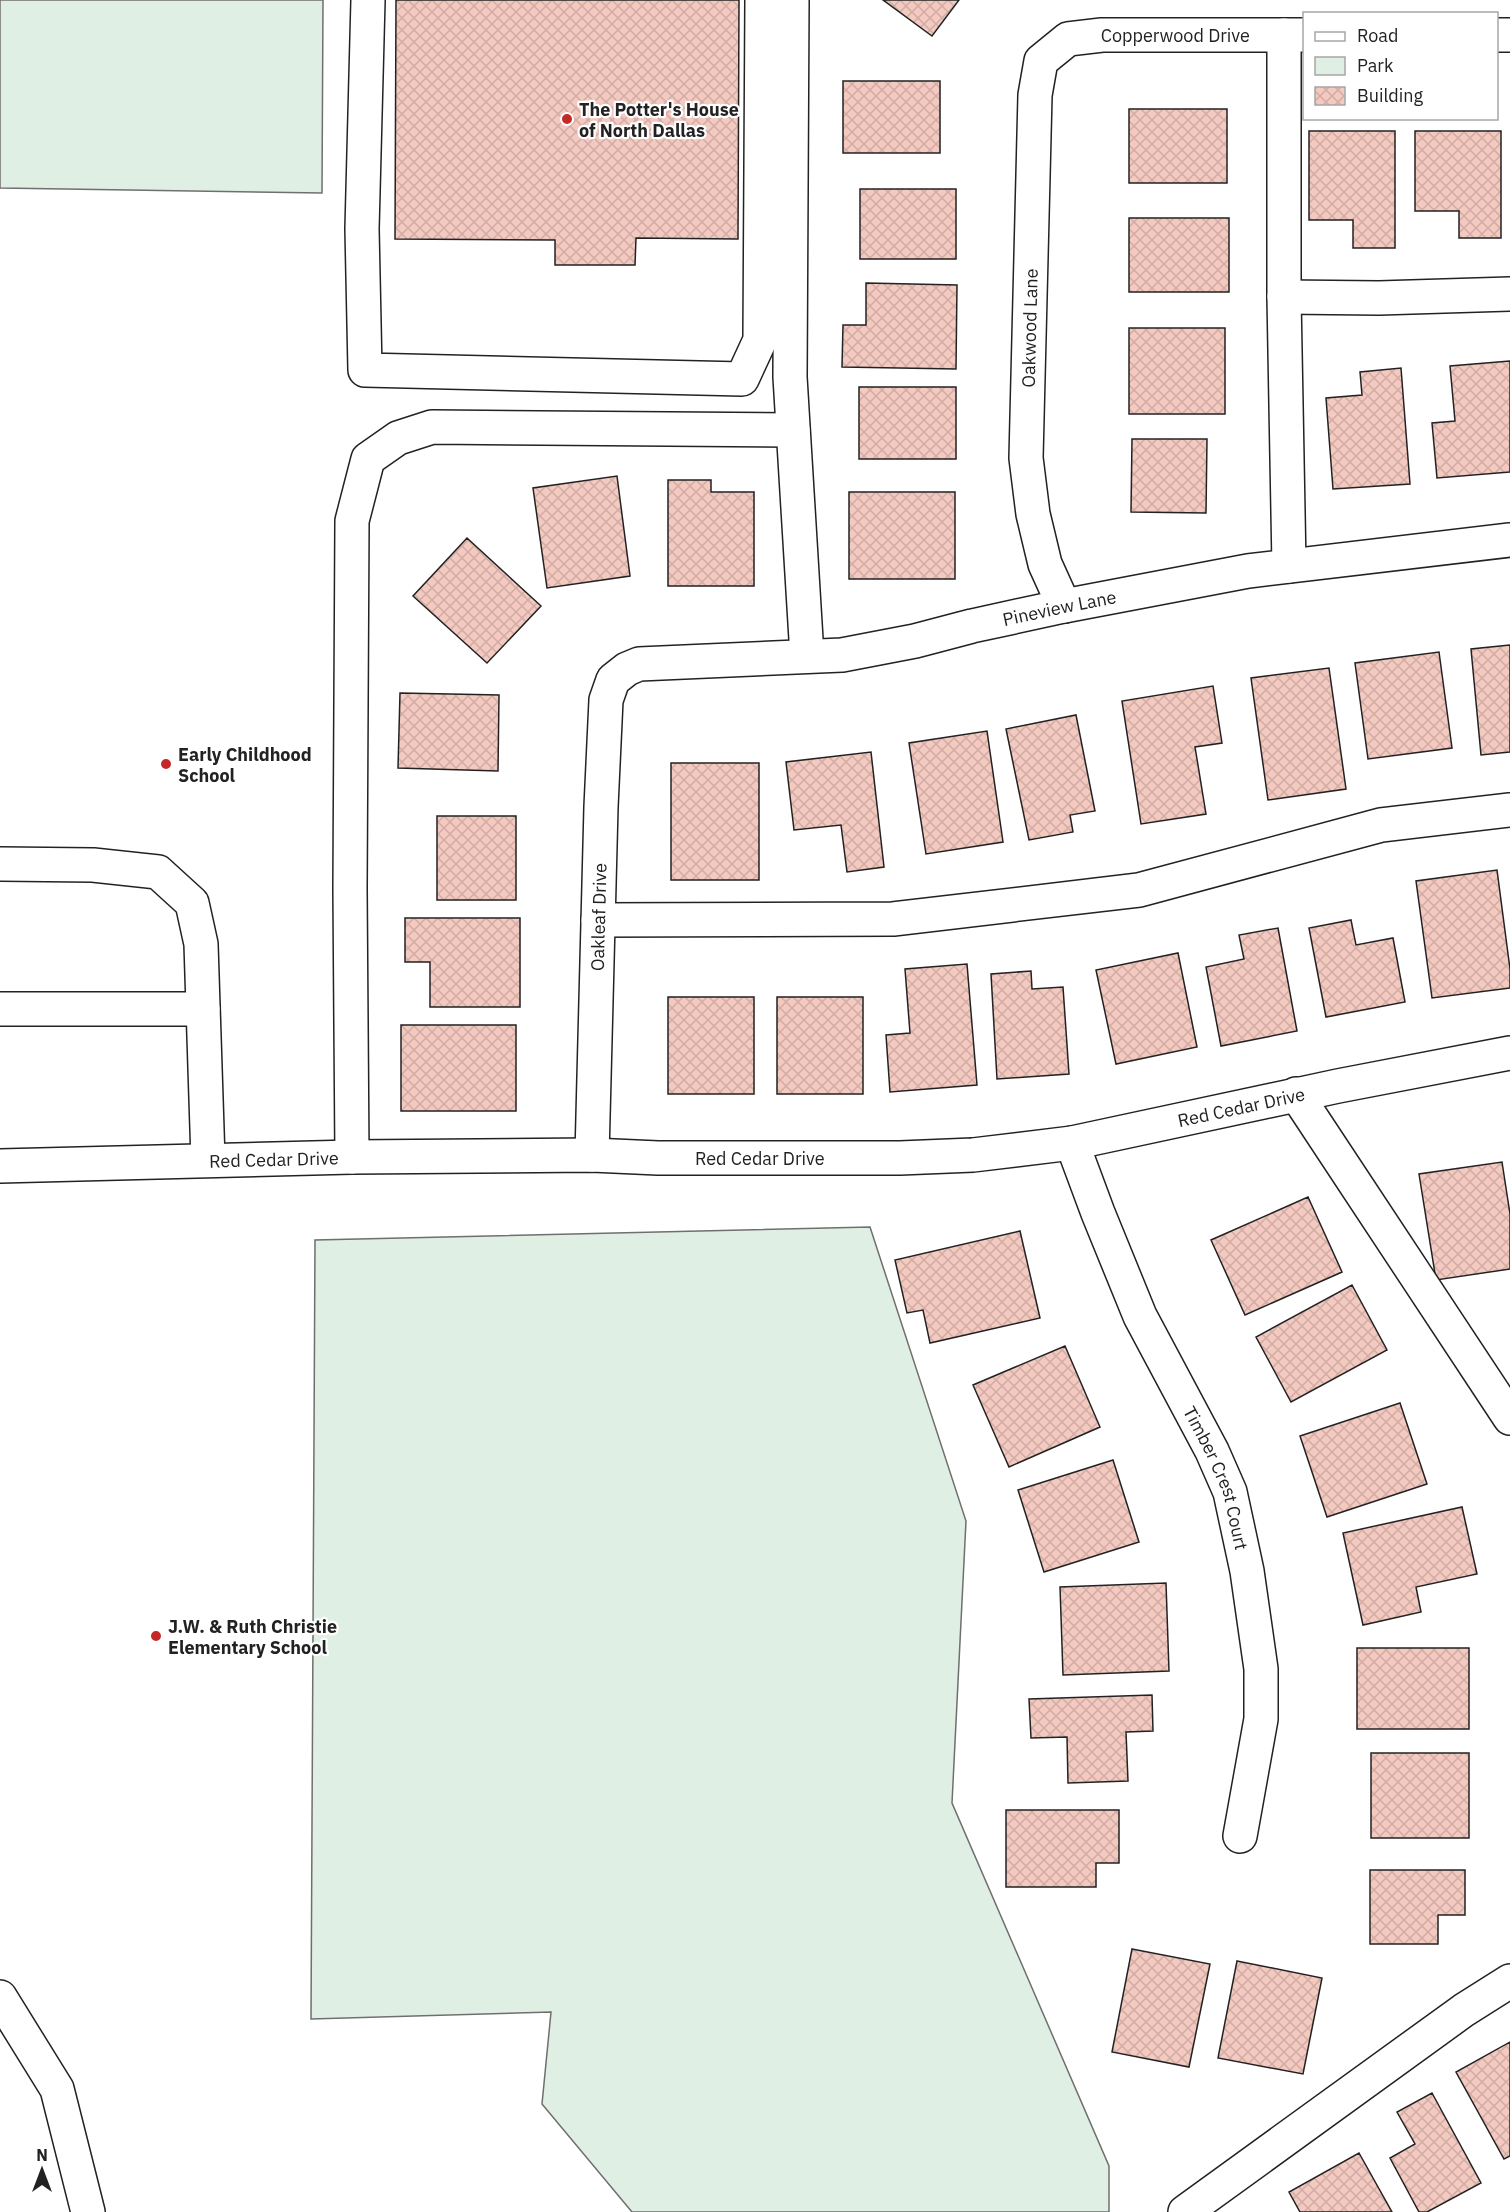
<svg xmlns="http://www.w3.org/2000/svg" width="1510" height="2212" font-family="'IBM Plex Sans',sans-serif">
<style>
.green{fill:#e0efe3;stroke:#6f6f6f;stroke-width:1.5}
.building{fill:url(#building-cross-hatch);stroke:#222;stroke-width:1.5}
.lines{fill:none;stroke-linecap:round;stroke-linejoin:round}
.minor-casing{stroke:#222;stroke-width:36}
.minor{stroke:#fff;stroke-width:33}
.poi-dot{fill:#c62828;stroke:#fff;stroke-width:2}
.labels{text-anchor:middle;dominant-baseline:central;stroke-width:4.5;stroke-linejoin:round;paint-order:stroke}
.street-label{font-size:18px;fill:#222;stroke:#fff}
.poi-label{font-size:18px;font-weight:bold;fill:#222;stroke:#fff;text-anchor:start}
</style>
<defs>
<pattern id="building-cross-hatch" width="8" height="8" patternUnits="userSpaceOnUse" patternTransform="scale(1.5)"><rect width="8" height="8" fill="#f3c9c0"/><path d="M0 0l8 8M0 8l8-8" fill="none" stroke="#d0aca5"/></pattern>
</defs>
<rect width="100%" height="100%" fill="#fff"/>
<!-- green -->
<path class="green" d="M0 0H323L322 193 0 188Z
M870 1227 966 1521 952 1803 1109 2166V2212H632L542 2104 551 2012 311 2019 315 1240Z"/>
<!-- building -->
<path class="building" d="M396 0H739L738 239 636 238 635 265H555V240L395 239Z
M883 0H959L932 36Z
M843 81H940V153H843Z
M1129 109H1227V183H1129Z
M1309 131H1395V248H1353V220H1309Z
M1415 131H1501V238H1459V211H1415Z
M860 189H956V259H860Z
M1129 218H1229V292H1129Z
M866 283 957 285 956 369 842 367 843 325H866Z
M1129 328H1225V414H1129Z
M1510 361V472L1437 478 1432 423 1455 421 1450 366Z
M1401 368 1410 484 1333 489 1326 398 1362 395 1360 372Z
M859 387H956V459H859Z
M1132 439H1207L1206 513 1131 512Z
M617 476 630 576 547 588 533 488Z
M668 480H711V492H754V586H668Z
M849 492H955V579H849Z
M467 538 541 606 487 663 413 596Z
M1510 645V752L1481 755 1471 649Z
M1439 652 1452 748 1368 759 1355 663Z
M1329 668 1346 789 1268 800 1251 678Z
M1213 686 1222 743 1195 747 1206 814 1141 824 1122 701Z
M400 693 499 695 498 771 398 768Z
M1076 715 1095 811 1070 815 1073 832 1029 840 1006 729Z
M987 731 1003 842 926 854 909 743Z
M871 752 884 867 847 872 841 825 794 830 786 762Z
M671 763H759V880H671Z
M437 816H516V900H437Z
M1497 870 1510 969V988L1432 998 1416 881Z
M405 918H520V1007H430V962H405Z
M1351 920 1356 945 1393 938 1405 1002 1326 1017 1309 928Z
M1278 928 1297 1031 1221 1046 1206 967 1244 959 1239 935Z
M1178 953 1197 1047 1116 1064 1096 970Z
M967 964 977 1085 890 1092 886 1035 910 1033 905 969Z
M1031 971 1032 989 1063 987 1069 1074 997 1079 991 974Z
M668 997H754V1094H668Z
M777 997H863V1094H777Z
M401 1025H516V1111H401Z
M1502 1162 1510 1214V1269L1436 1280 1419 1174Z
M1308 1197 1342 1272 1245 1315 1211 1240Z
M1020 1231 1040 1318 930 1343 923 1310 907 1313 895 1260Z
M1352 1285 1387 1350 1291 1402 1256 1337Z
M1065 1346 1100 1427 1009 1467 973 1385Z
M1400 1403 1427 1484 1327 1517 1300 1436Z
M1113 1460 1139 1542 1044 1572 1018 1490Z
M1462 1507 1477 1574 1416 1587 1421 1612 1363 1625 1343 1533Z
M1166 1583 1169 1671 1063 1675 1060 1587Z
M1357 1648H1469V1729H1357Z
M1152 1695 1153 1731 1126 1732 1128 1781 1068 1783 1067 1737 1031 1738 1029 1699Z
M1371 1753H1469V1838H1371Z
M1006 1810H1119V1863H1096V1887H1006Z
M1370 1870H1465V1915H1438V1944H1370Z
M1132 1949 1210 1964 1189 2067 1112 2052Z
M1237 1961 1322 1978 1303 2074 1218 2058Z
M1510 2042V2156L1504 2159 1456 2072Z
M1432 2093 1481 2183 1427 2212H1419L1390 2158 1415 2144 1397 2112Z
M1359 2153 1392 2212H1300L1289 2192Z"/>
<g class="lines">
<!-- minor casing -->
<g class="minor-casing">
<g id="minor">
<path d="M368 0 362 229 365 370 742 379 760 340 762 0"/>
<path d="M792 0 790 377 807 656"/>
<path d="M1284 35V297L1289 566"/>
<path d="M1496 35H1510"/>
<path d="M1284 297 1379 298 1510 294"/>
<path id="s1" d="M1064 606 1045 564 1033 514 1026 458 1035 95 1041 61 1068 39 1102 35H1304"/>
<path d="M0 864 93 865 158 872 192 903 201 944 208 1160"/>
<path d="M598 920 893 919 1139 890 1381 825 1510 810"/>
<path d="M0 1009H203"/>
<path d="M1296 1094 1510 1418"/>
<path id="s2" d="M1072 1143 1098 1213 1140 1316 1212 1451 1230 1492 1247 1571 1261 1669V1719L1240 1836"/>
<path id="s3" d="M592 1155 601 807 606 700 613 680 627 669 639 664 842 655 915 641 972 626 1064 606 1248 571 1510 540"/>
<path d="M352 1157 350 889 352 521 368 459 398 438 432 427 793 430"/>
<path id="s4" d="M0 1166 352 1157 592 1155 658 1158H900L973 1155 1072 1143 1338 1086 1510 1053"/>
<path d="M0 1997 57 2089 88 2212"/>
<path d="M1185 2212 1464 2010 1510 1981"/>
</g>
</g>
<!-- minor -->
<use href="#minor" class="minor"/>
</g>
<!-- markers -->
<g class="poi-dot">
<circle cx="567" cy="119" r="6"/>
<circle cx="166" cy="764" r="6"/>
<circle cx="156" cy="1636" r="6"/>
</g>
<g class="labels">
<!-- street labels -->
<g class="street-label">
<text stroke="none"><textPath href="#s1" startOffset="694">Copperwood Drive</textPath></text>
<text stroke="none"><textPath href="#s1" startOffset="284">Oakwood Lane</textPath></text>
<text stroke="none"><textPath href="#s3" startOffset="933">Pineview Lane</textPath></text>
<text stroke="none"><textPath href="#s3" startOffset="238">Oakleaf Drive</textPath></text>
<text stroke="none"><textPath href="#s4" startOffset="1246">Red Cedar Drive</textPath></text>
<text stroke="none"><textPath href="#s4" startOffset="760">Red Cedar Drive</textPath></text>
<text stroke="none"><textPath href="#s4" startOffset="274">Red Cedar Drive</textPath></text>
<text stroke="none"><textPath href="#s2" startOffset="366">Timber Crest Court</textPath></text>
</g>
<!-- poi labels -->
<g class="poi-label">
<text x="579" y="109">The Potter's House<tspan x="579" dy="21">of North Dallas</tspan></text>
<text x="178" y="754">Early Childhood<tspan x="178" dy="21">School</tspan></text>
<text x="168" y="1626">J.W. &amp; Ruth Christie<tspan x="168" dy="21">Elementary School</tspan></text>
</g>
</g>
<!-- legend -->
<rect x="1303" y="12" width="195" height="108" fill="#ffffff" stroke="#a7a7a7" stroke-width="1.5"/>
<rect x="1315" y="32" width="30" height="9" fill="#ffffff" stroke="#a7a7a7" stroke-width="1.5"/>
<text x="1357" y="42" font-size="18" fill="#222222">Road</text>
<rect x="1315" y="57" width="30" height="18" fill="#e0efe3" stroke="#a7a7a7" stroke-width="1.5"/>
<text x="1357" y="72" font-size="18" fill="#222222">Park</text>
<rect x="1315" y="87" width="30" height="18" fill="url(#building-cross-hatch)" stroke="#a7a7a7" stroke-width="1.5"/>
<text x="1357" y="102" font-size="18" fill="#222222">Building</text>
<!-- north arrow -->
<g transform="translate(42 2170)" stroke="#ffffff" stroke-width="4.5" paint-order="stroke">
<path d="M0-4.5L10 22L0 15L-10 22Z" fill="#222222"/>
<text y="-9" font-size="16" font-weight="bold" text-anchor="middle" fill="#222222">N</text>
</g>
</svg>
